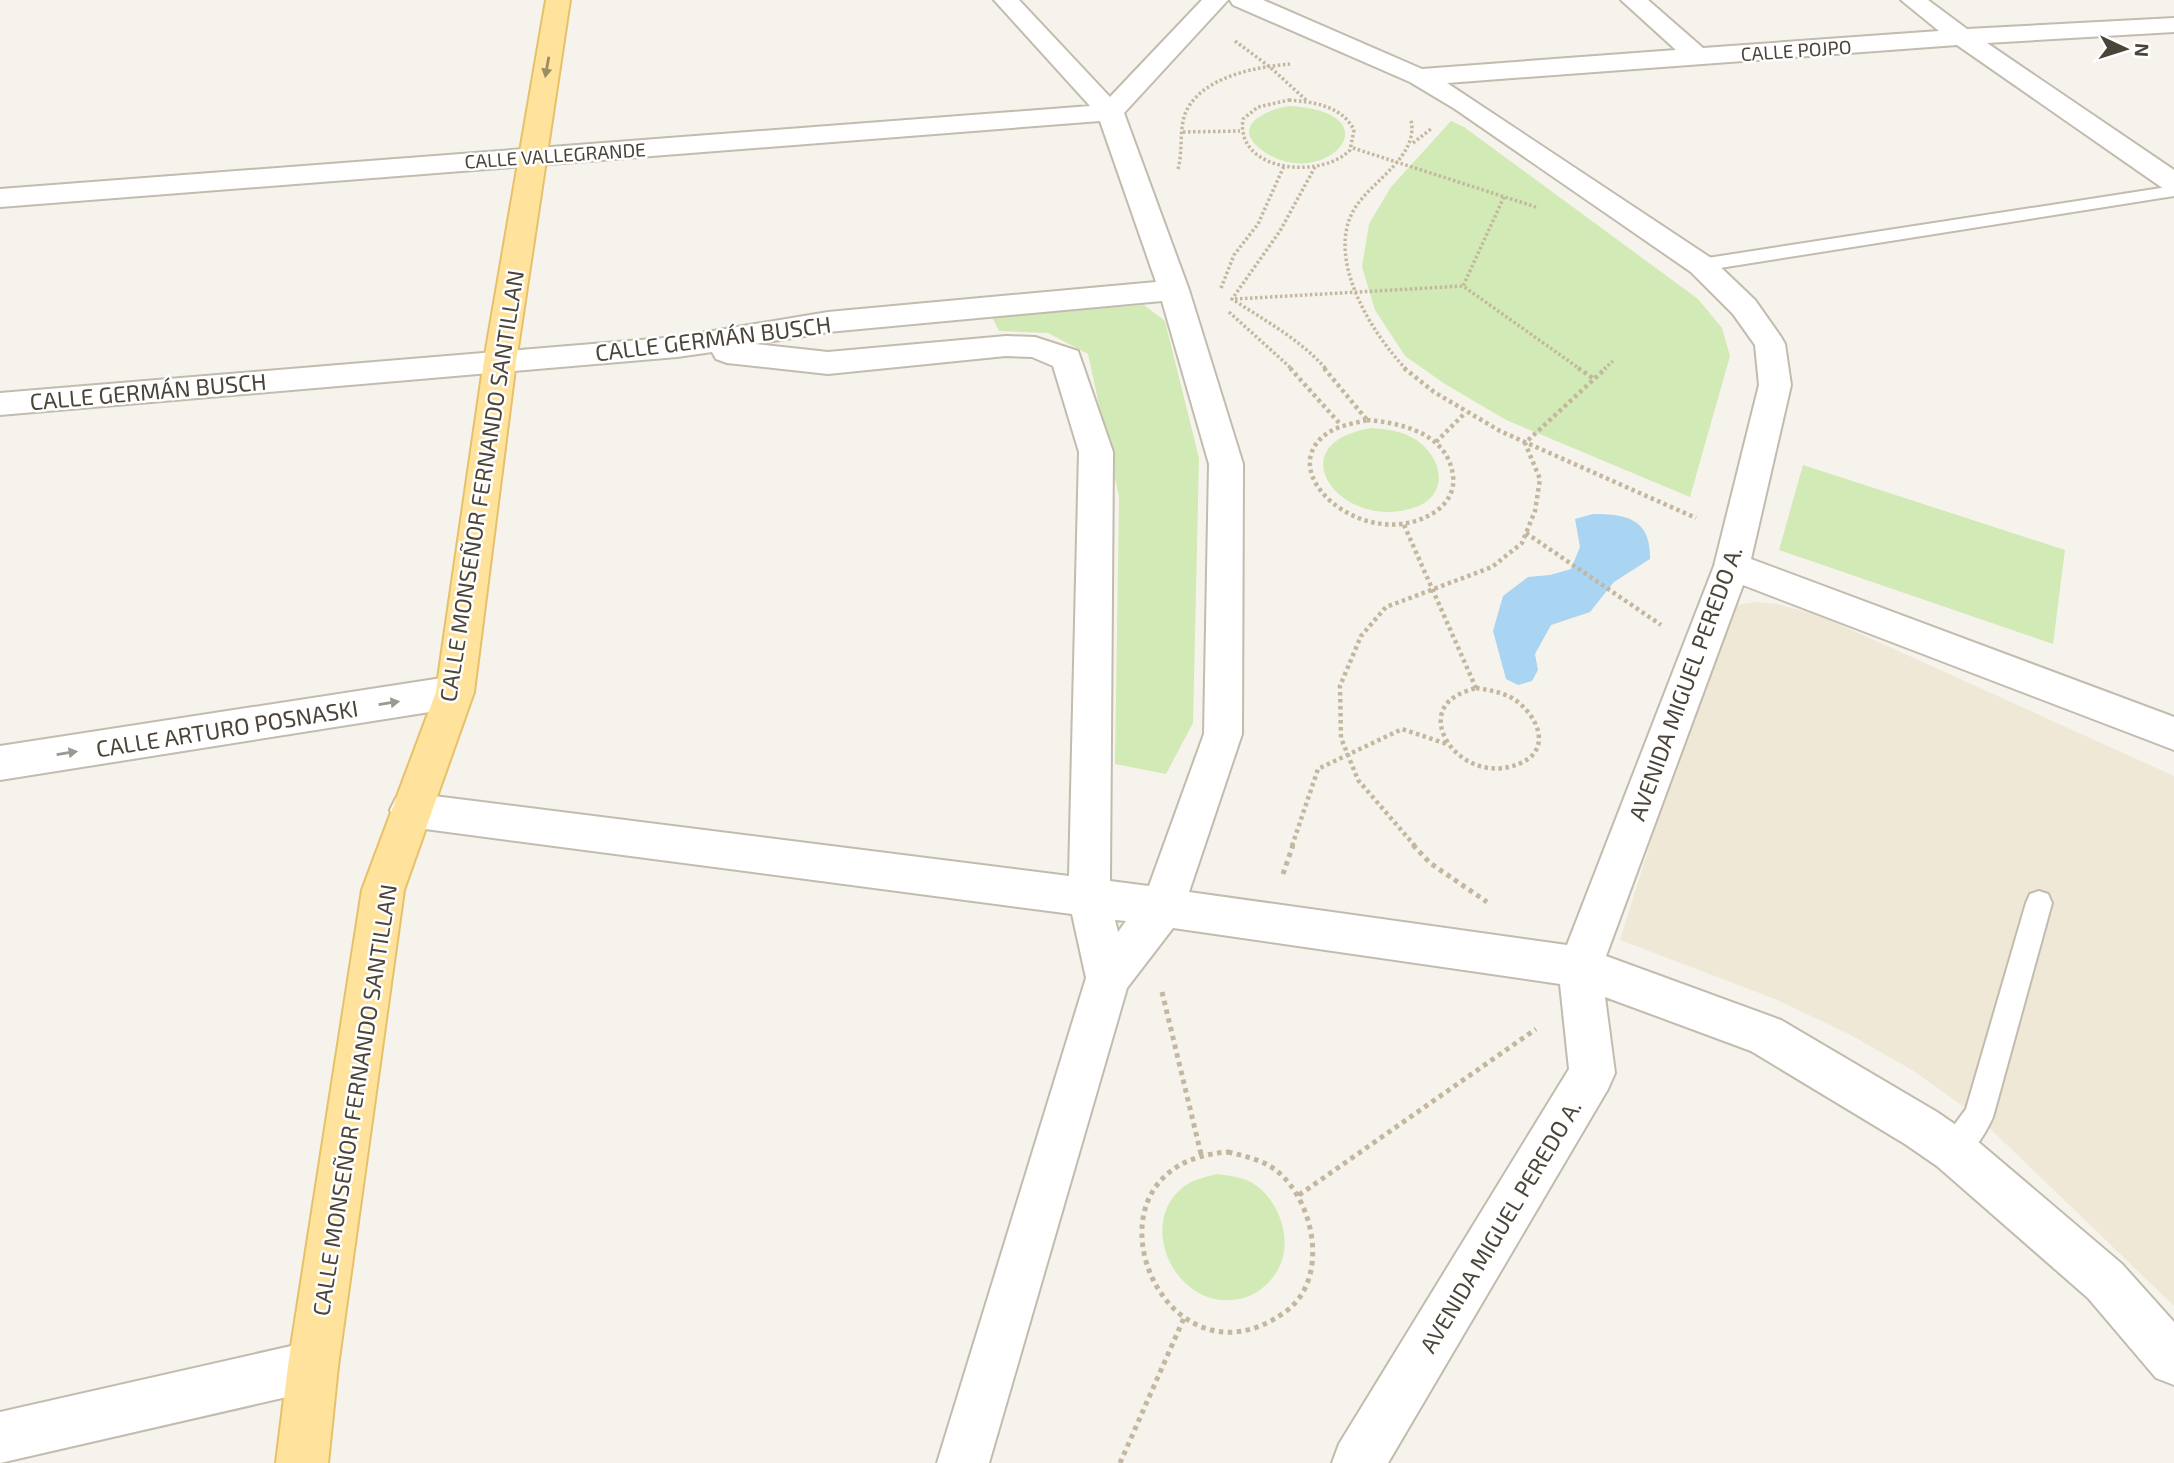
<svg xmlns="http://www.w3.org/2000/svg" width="2174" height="1463" font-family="'Exo 2',sans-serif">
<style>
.education{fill:#efe8d6}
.green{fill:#d2eab5}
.water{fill:#a9d4f2}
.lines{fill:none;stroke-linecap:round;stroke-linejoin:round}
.lane-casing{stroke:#c2bbae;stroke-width:4}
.street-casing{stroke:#c2bbae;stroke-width:4}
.primary-casing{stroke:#e6c16a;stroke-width:4}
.path-far2{stroke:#c4b79f;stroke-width:3.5;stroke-dasharray:2.5 2.5;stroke-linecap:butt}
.path-far1{stroke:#c4b79f;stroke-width:4.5;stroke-dasharray:3.5 3.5;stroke-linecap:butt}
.path{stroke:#c4b79f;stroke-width:5;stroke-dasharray:4.5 4.5;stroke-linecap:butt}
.lane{fill:#fff;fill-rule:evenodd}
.street{fill:#fff;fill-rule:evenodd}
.primary{fill:#ffe39c;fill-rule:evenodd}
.oneway{fill:#9c8c66}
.oneway2{fill:#9c9892}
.labels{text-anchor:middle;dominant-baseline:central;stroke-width:5;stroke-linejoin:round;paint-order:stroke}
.far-street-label{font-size:19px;fill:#4b4439;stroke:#fff}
.street-label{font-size:23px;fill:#4b4439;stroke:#fff}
</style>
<rect width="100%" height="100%" fill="#f6f3ec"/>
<!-- education -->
<path class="education" d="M1757 602 1777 604 1821 616 2174 776V1306L1978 1117 1912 1070 1849 1034 1775 999 1620 940 1721 617 1735 605Z"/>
<!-- green -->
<path class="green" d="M1289 106C1399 112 1324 194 1263 151 1229 127 1265 110 1289 106Z
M1451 121 1464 127 1698 299 1722 328 1730 356 1690 497 1506 420 1445 384 1405 356 1375 310 1362 267 1369 224 1391 187Z
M1144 305 1165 321 1199 458 1193 723 1166 774 1115 764 1119 497 1088 354 1048 333 999 331 992 317Z
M1371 428C1383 429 1395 430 1407 435 1442 450 1455 497 1410 509 1339 529 1277 444 1371 428Z
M1803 465 2065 550 2053 644 1779 550Z
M1217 1174C1231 1176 1245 1177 1257 1186 1279 1203 1291 1236 1281 1263 1276 1277 1262 1291 1249 1296 1183 1321 1133 1229 1182 1188 1192 1180 1204 1177 1217 1174Z"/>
<!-- water -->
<path class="water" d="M1593 514C1627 514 1651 519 1650 559L1614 582 1590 612 1551 625 1535 654 1538 670 1532 681 1518 685 1506 679 1493 631 1503 596 1528 577 1550 575 1571 569 1580 547 1575 519Z"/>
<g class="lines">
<!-- lane casing -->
<g class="lane-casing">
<path id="lane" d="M2174 186V196L1701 271 1692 265 1701 259Z
M2039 891 2048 894 2052 903 1993 1117C1985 1135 1971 1157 1953 1165L1943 1160 1938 1150 1943 1140 1966 1109 2026 903 2030 894Z"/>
</g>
<!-- street casing -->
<g class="street-casing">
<path id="street" d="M994 0H1019L1110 97 1202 0H1228L1124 113 1189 290 1243 464 1242 734 1189 892 1567 945 1714 566 1759 385 1755 345 1733 314 1691 272 1455 109 1410 82 1233 5 1230 0H1263L1422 69 1676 50 1621 0H1648L1703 48 1939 31 1901 0H1928L1967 29 2174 18V32L1987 43 2174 170V191L2164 189 1957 45 1447 83 1711 258 1755 300 1781 337 1785 344 1791 385 1751 559 2174 717V750L1743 585 1606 956 1781 1020 1937 1112 1969 1134 2122 1264 2174 1322V1385L2156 1378 2088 1298 1937 1166 1905 1144 1751 1051 1605 997 1615 1073 1608 1089 1388 1463H1332L1339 1444 1569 1069 1560 984 1173 928 1127 988 989 1463H937L1086 978 1072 914 410 827 396 822 390 810 396 798 410 793 1069 876 1079 452 1053 366 1032 357 1006 356 828 374 727 363 716 359 712 352 677 357 0 415V393L677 337 828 312 1156 282 1100 121 0 207V189L1090 106ZM1162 301 1209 464 1204 734 1149 886 1110 881 1113 452 1078 351 1035 337 1006 336 828 352 755 344 828 332ZM1115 920 1126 921 1118 932Z
M455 676 468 681 474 692 468 703 455 708 0 780V746Z
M313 1341 331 1348 338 1366 331 1384 313 1391 0 1463V1412Z"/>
</g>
<!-- primary casing -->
<g class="primary-casing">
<path id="primary" d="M546 0H570L516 361 474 692 404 890 338 1366 328 1463H276L288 1366 362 890 436 692 484 361Z"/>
</g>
<!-- path-far2 -->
<path class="path-far2" d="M1235 41 1270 67 1306 100
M1289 100C1314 102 1342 106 1354 130L1350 150C1321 180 1235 172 1243 119L1258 107Z
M1183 132 1240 131
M1413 143 1431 129
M1353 148 1536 207
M1315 167 1280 231 1232 299C1264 320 1301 340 1326 369
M1178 169C1183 151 1179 131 1185 114 1200 77 1255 67 1290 64
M1504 197 1463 286 1580 369
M1221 288 1234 255 1258 224 1284 166
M1235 299 1463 286
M1229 312 1292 369
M1406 369C1372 334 1324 257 1355 208 1372 180 1419 157 1411 120
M1604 369 1613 361"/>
<!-- path-far1 -->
<path class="path-far1" d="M1290 368 1341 425
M1324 368 1367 420
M1404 368 1434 392 1500 431 1696 518
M1578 368 1594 379
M1367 420C1403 423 1448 434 1453 476 1455 491 1447 504 1435 512 1365 557 1266 469 1331 431 1341 425 1356 423 1367 420Z
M1436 442 1465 413
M1404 525 1476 688
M1526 533 1661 625
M1476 688C1489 690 1501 692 1512 698 1534 711 1554 746 1523 762 1466 790 1414 720 1456 696 1462 692 1470 690 1476 688Z
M1292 846 1318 769 1402 729 1447 744
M1415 846 1358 780 1341 738 1340 686 1361 636 1386 607 1492 567 1522 543 1535 511 1540 479 1525 443 1606 368"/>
<!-- path -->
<path class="path" d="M1413 845 1430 863 1487 902
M1283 874 1293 845
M1162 992 1201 1154
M1228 1152C1245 1156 1263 1160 1277 1171 1315 1202 1330 1280 1285 1312 1160 1402 1066 1163 1228 1152Z
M1299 1195 1536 1029
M1120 1463 1184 1318"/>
<!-- lane -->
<use href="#lane" class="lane"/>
<!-- street -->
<use href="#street" class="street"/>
<!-- primary -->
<use href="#primary" class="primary"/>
</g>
<!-- one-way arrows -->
<defs><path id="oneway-solid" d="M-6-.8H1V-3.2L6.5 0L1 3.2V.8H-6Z" transform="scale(1.75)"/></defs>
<use class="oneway" href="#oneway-solid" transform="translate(547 67) rotate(100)"/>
<g class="oneway2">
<use href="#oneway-solid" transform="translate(389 703) rotate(-9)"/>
<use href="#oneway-solid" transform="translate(67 753) rotate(-9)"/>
</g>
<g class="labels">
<!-- far-street labels -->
<g class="far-street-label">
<text transform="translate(1796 50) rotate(-4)">CALLE POJPO</text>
<text transform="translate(555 155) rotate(-4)">CALLE VALLEGRANDE</text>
</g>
<!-- street labels -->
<g class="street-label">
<text transform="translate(713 338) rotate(-7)">CALLE GERMÁN BUSCH</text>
<text transform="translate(148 391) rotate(-5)">CALLE GERMÁN BUSCH</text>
<text transform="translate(481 486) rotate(-81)">CALLE MONSEÑOR FERNANDO SANTILLAN</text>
<text transform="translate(1685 683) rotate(-70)">AVENIDA MIGUEL PEREDO A.</text>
<text transform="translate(227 728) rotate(-9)">CALLE ARTURO POSNASKI</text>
<text transform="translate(354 1100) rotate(-81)">CALLE MONSEÑOR FERNANDO SANTILLAN</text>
<text transform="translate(1500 1226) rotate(-59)">AVENIDA MIGUEL PEREDO A.</text>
</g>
</g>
<!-- north arrow -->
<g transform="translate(2125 49) rotate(94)" stroke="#ffffff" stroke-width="5" paint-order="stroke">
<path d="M0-5L12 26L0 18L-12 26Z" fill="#4b4439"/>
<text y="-10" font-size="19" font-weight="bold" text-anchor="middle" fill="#4b4439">N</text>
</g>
</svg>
